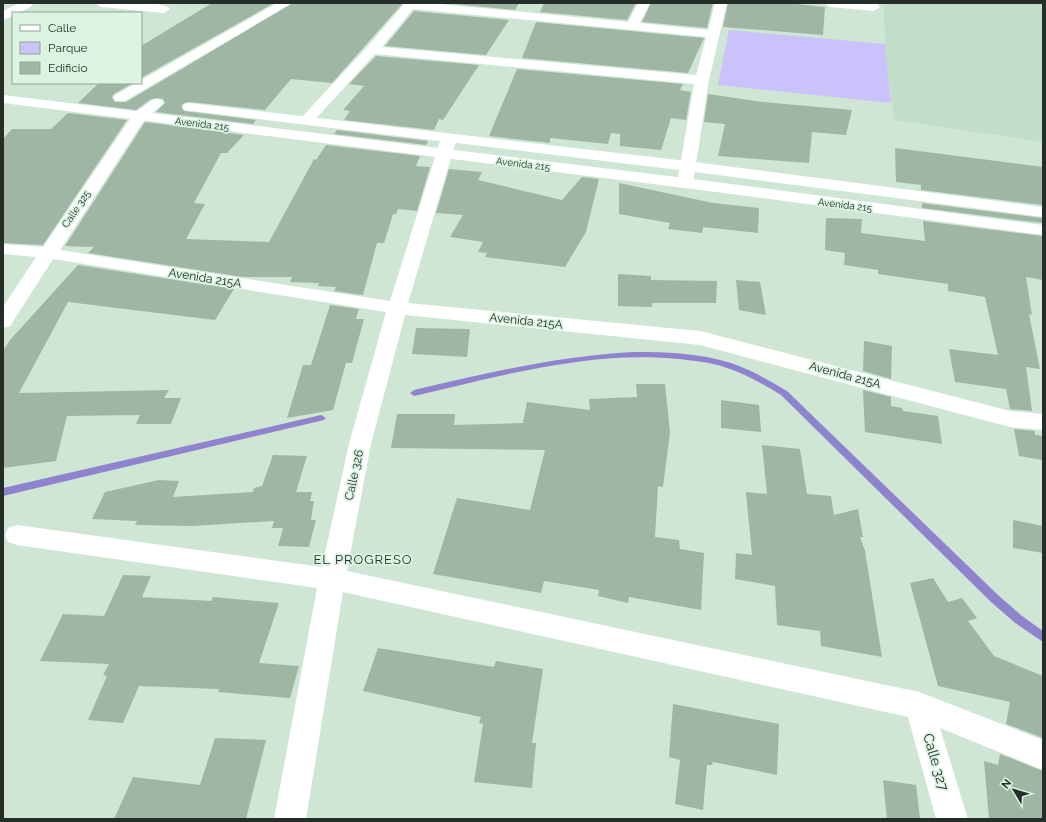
<svg xmlns="http://www.w3.org/2000/svg" width="1046" height="822" font-family="Raleway,sans-serif">
<style>
.built{fill:#c0dec8}
.green{fill:#cac2fa}
.lines{fill:none;stroke-linecap:round;stroke-linejoin:round}
.stream{fill:#8f83cd;fill-rule:evenodd}
.building{fill:#9fb6a5}
.minor{fill:#fff;fill-rule:evenodd}
.tertiary{fill:#fff;fill-rule:evenodd}
.labels{text-anchor:middle;dominant-baseline:central;stroke-width:3.5;stroke-linejoin:round;paint-order:stroke}
.far-street-label{font-size:10px;fill:#242d27;stroke:#dcf4e2}
.street-label{font-size:12px;fill:#242d27;stroke:#dcf4e2}
.neighbourhood-label{font-size:13px;letter-spacing:1px;fill:#242d27;stroke:#dcf4e2}
.near-street-label{font-size:14px;fill:#242d27;stroke:#dcf4e2}
</style>
<rect width="100%" height="100%" fill="#cfe6d5"/>
<!-- built -->
<path class="built" d="M884 3H1043V142L894 120 885 44Z"/>
<!-- green -->
<path class="green" d="M729 30 885 44 891 103 718 85Z"/>
<g class="lines">
<!-- stream -->
<path class="stream" d="M633 352C666 352 700 353 731 363 751 370 769 380 787 391L998 595 1022 616 1043 631V642L1014 622 990 601 781 395C763 384 744 373 724 367 710 362 694 361 679 359 590 350 501 376 414 396L410 393 414 390C487 373 558 356 633 352Z
M321 415 326 418 324 420 3 496V488Z"/>
</g>
<!-- building -->
<path class="building" d="M212 3H274L141 78V46Z
M293 3H403L332 83 291 79 265 110 189 102 184 103 181 106 184 111 256 120 253 124 156 112 165 103 163 99 157 98 151 99 136 110 78 103 99 83H133L114 94 112 97 115 102H126Z
M444 3H519L515 10Z
M544 3H636L627 20 540 12Z
M651 3H713L707 28 642 22Z
M728 3H787L825 7 823 35 723 27Z
M414 11 509 20 486 55 385 46Z
M536 22 704 38 688 73 522 58Z
M376 56 479 65 443 120 439 119 434 130 344 120 350 111 343 110 364 86 349 84Z
M517 69 683 84 680 90 691 92 686 120 671 118 661 150 620 146V134L611 133 608 144 550 138V143L489 136Z
M708 94 763 102 852 110 846 135 812 132 809 163 718 156 725 124 704 122Z
M68 113 127 120 43 245 3 243V139L12 129H51Z
M145 122 244 135 227 153H221L194 203 205 204 186 239 269 242 314 159 316 160 326 145 420 156 416 166 430 167 417 211 398 209 396 214H393L384 243H377L363 295 334 291 336 287 318 286 319 283 290 282 292 277H243L88 253 94 247 65 246Z
M337 130 428 141 426 145 334 134Z
M895 148 1043 167V205L921 190V185L896 182Z
M449 169 482 172 478 180 562 200 582 177 599 179 586 232 565 267 485 257 487 253 478 252 483 242 450 237 463 215 436 213Z
M619 183 713 203 759 208 758 233 703 227 702 233 668 229 670 223 619 214Z
M922 203 1043 218V223L922 208Z
M826 218 862 219 861 233 925 241 923 221 1043 236V280L1026 277 1032 315 1029 314 1040 369 1026 367 1032 411 1010 409 1006 389 955 382 949 349 998 355 985 297 948 291V284L878 274V270L844 265 845 253 825 250Z
M78 265 234 289 215 320 68 302 19 393 169 390 164 398H181L171 424H136L140 415 67 416 56 461 3 468V351L10 340Z
M618 274 651 276V280L717 281 716 303H652V307L618 306Z
M736 280 760 282 766 315 739 310Z
M330 305 359 309 356 319H364L352 363H346L333 410 287 418 303 365H311Z
M416 328 470 329 467 357 412 354Z
M864 341 892 346 891 379 863 371Z
M636 384H665L670 432 663 487 658 486 655 537 679 540 680 549 704 553 701 610 629 597 628 603 598 596 599 590 544 581 541 593 433 574 457 498 530 510 545 450 391 448 397 414H455L454 425 523 423 527 402 590 410 589 399 637 397Z
M863 390 891 397V406L902 408 903 411 938 416 942 444 865 432Z
M721 400 759 405 761 432 721 428Z
M1014 429 1035 431V435L1043 436V460L1019 456Z
M762 445 800 449 807 494 831 496 834 515 858 509 863 537H860L865 551 882 657 821 646 820 631 777 625 775 586 735 579 736 553 752 555 746 492 767 494Z
M273 455 307 456 296 492H312L310 501H314L311 520H316L309 547 278 546 283 528H272L274 521 193 526 135 525 137 521 92 519 105 492 159 480 179 481 173 497 253 492 254 488 262 486Z
M1013 520 1043 526V553L1013 548Z
M123 575 151 576 142 597 211 601 213 597 279 603 259 663 299 666 290 698 218 692 219 689 139 686 123 723 88 720 107 676 103 675 109 664 40 661 63 614 104 616Z
M933 578 948 602 962 598 977 618 968 621 994 656 1043 676V738L1006 724 1010 702 938 686 910 583Z
M378 648 494 667 496 661 543 669 532 743H536L532 788 474 782 483 724 479 723 481 717 363 691Z
M673 704 779 724 777 775 713 762 712 765H707L703 810 675 804 680 760 669 757Z
M215 738 266 740 246 819H114L133 777 200 785Z
M1000 754 1043 771V819H989L984 761 998 765Z
M883 780 916 785 920 819H887Z"/>
<g class="lines">
<!-- minor -->
<path class="minor" d="M19 3H34C30 9 20 13 13 13V16L3 20V11Z
M95 3C108 3 164 0 170 9L164 13 101 7Z
M277 3H292L125 101H115L113 98 115 95 136 83H141V80Z
M405 3H428L628 22 638 3H650L640 23 708 30 715 3H727L709 80 693 183 691 187 685 188 679 187 677 183 694 84 375 54 311 124H301L298 121 301 118 367 47ZM413 9 706 37 696 75 382 47Z
M824 3H871L878 4 880 7 874 11 830 7Z
M157 99 162 100 164 103 145 119 60 250 390 301 441 138 444 135H454L457 138 408 303 700 331 1010 411 1043 414V430L1010 427 700 345 405 315 371 444 347 571 919 692 1043 740V770L940 728 968 819H936L908 717 343 592 306 819H274L317 588 17 545 8 542 5 535 8 528 17 525 322 567 349 444 386 312 53 259 10 326 3 328V307L36 257 3 254V244L43 247 134 113 152 100Z"/>
<!-- tertiary -->
<path class="tertiary" d="M3 95 685 178 1043 225V235L685 188 3 103Z
M189 103 687 161 1043 207V217L687 171 184 110 182 107 184 104Z"/>
</g>
<g class="labels">
<!-- far-street labels -->
<g class="far-street-label">
<text transform="translate(202 124) rotate(7)">Avenida 215</text>
<text transform="translate(523 164) rotate(7)">Avenida 215</text>
<text transform="translate(845 205) rotate(7)">Avenida 215</text>
<text transform="translate(76 209) rotate(-56)">Calle 325</text>
</g>
<!-- street labels -->
<g class="street-label">
<text transform="translate(205 278) rotate(9)">Avenida 215A</text>
<text transform="translate(526 321) rotate(6)">Avenida 215A</text>
<text transform="translate(845 375) rotate(15)">Avenida 215A</text>
<text transform="translate(354 475) rotate(-78)">Calle 326</text>
</g>
<!-- neighbourhood labels -->
<g class="neighbourhood-label">
<text x="363" y="559">EL PROGRESO</text>
</g>
<!-- near-street labels -->
<g class="near-street-label">
<text transform="translate(936 762) rotate(74)">Calle 327</text>
</g>
</g>
<!-- border -->
<rect width="1046" height="822" fill="none" stroke="#242d27" stroke-width="8"/>
<!-- legend -->
<rect x="12" y="12" width="130" height="72" fill="#dcf4e2" stroke="#92a497"/>
<rect x="20" y="25" width="20" height="6" fill="#ffffff" stroke="#92a497"/>
<text x="48" y="32" font-size="12" fill="#242d27">Calle</text>
<rect x="20" y="42" width="20" height="12" fill="#cac2fa" stroke="#92a497"/>
<text x="48" y="52" font-size="12" fill="#242d27">Parque</text>
<rect x="20" y="62" width="20" height="12" fill="#9fb6a5" stroke="#92a497"/>
<text x="48" y="72" font-size="12" fill="#242d27">Edificio</text>
<!-- north arrow -->
<g transform="translate(1014 790) rotate(308)" stroke="#dcf4e2" stroke-width="3" paint-order="stroke">
<path d="M0-3L7 15L0 10L-7 15Z" fill="#242d27"/>
<text y="-6" font-size="11" font-weight="bold" text-anchor="middle" fill="#242d27">N</text>
</g>
</svg>
